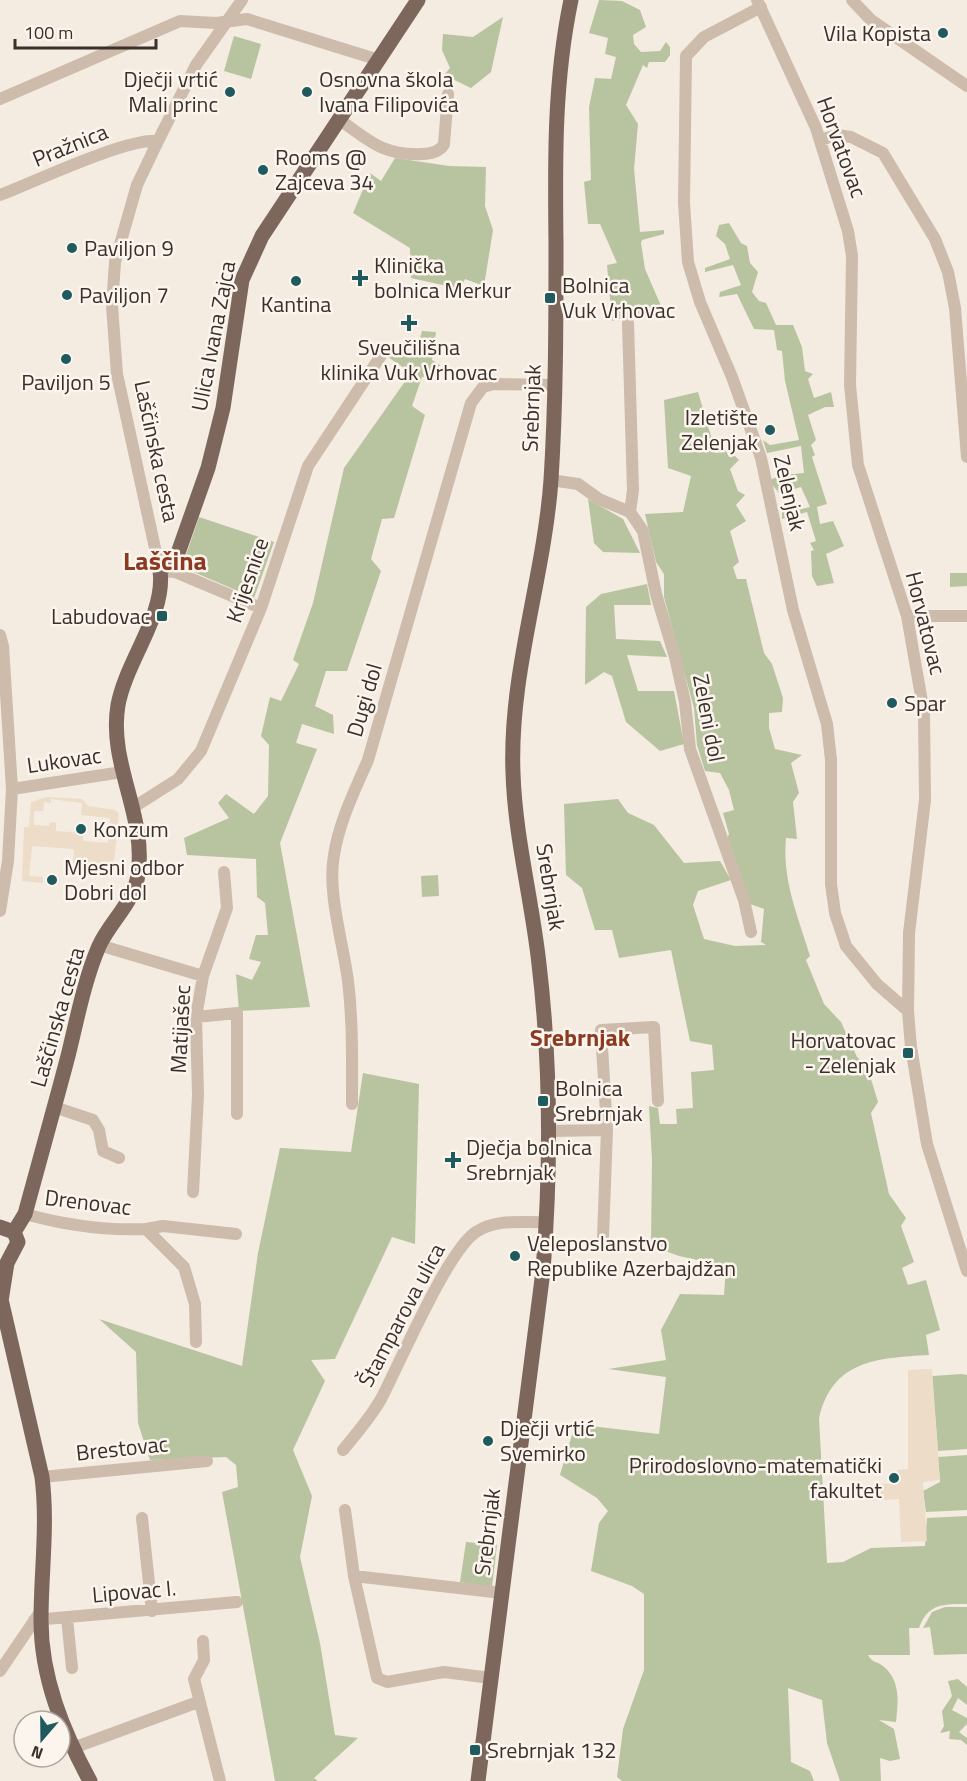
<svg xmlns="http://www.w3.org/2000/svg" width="967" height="1781" font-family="'Titillium Web',sans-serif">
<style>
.green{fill:#b8c4a0}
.plaza{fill:#ecdcc8;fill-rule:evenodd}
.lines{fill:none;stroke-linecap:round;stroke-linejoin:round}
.minor{stroke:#cdbbac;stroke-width:12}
.major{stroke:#7d675c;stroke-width:15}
.poi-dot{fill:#1f5a5e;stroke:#fbf5ee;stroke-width:2}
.labels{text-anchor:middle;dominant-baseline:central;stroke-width:5;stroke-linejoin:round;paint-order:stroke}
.poi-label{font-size:22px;fill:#3b302b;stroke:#fbf5ee;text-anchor:start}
.street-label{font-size:22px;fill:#3b302b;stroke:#fbf5ee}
.neighbourhood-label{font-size:24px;font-weight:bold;fill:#8c3b22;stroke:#fbf5ee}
.quarter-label{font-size:26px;font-weight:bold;fill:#8c3b22;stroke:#fbf5ee}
</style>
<rect width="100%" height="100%" fill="#f4ebe1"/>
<!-- green -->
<path class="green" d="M599 0 622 1 640 10 646 27 633 35 634 44 641 52 660 51 666 42 670 47V55L665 62H649L647 68 643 65 626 105 638 124 634 169 640 232 664 230V234L642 240 641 243 645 269 665 315 662 319 631 316 612 321 607 265 617 263 600 224H588L584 182 591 180 589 107 595 78 611 79 616 57 605 54 608 38 589 33Z
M503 17 491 72 471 88 444 75 450 68 442 50 443 34 473 37Z
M234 36 261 44 251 79 224 71Z
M395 158 449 166 486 167 485 206 493 230 484 286 465 279 458 293 445 290 447 286 411 278 410 248 353 213 370 173 381 181Z
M729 223 741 243 747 246 750 263 758 272 752 292 759 301 766 303 776 325H793L802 347 805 371 813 374 808 379 814 398 831 392 834 407H825L808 415 816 440 811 445 815 455 812 457 827 504 817 507 820 524 833 521 844 546 826 554 834 583 817 586 812 576 811 551 814 550 810 543 816 541 807 512 782 519V502L786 513 810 507 801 487 779 493 770 482 772 479 783 475 804 473 801 446 767 453 763 440 770 445 799 440 785 381 782 351 777 350 774 330 754 329 737 294 719 297 720 292 741 285 733 265 705 272V268L730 259 725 244 716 236 719 225Z
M422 331 436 332 432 360 440 365 436 375 422 377 412 406 425 415 394 518 382 519 371 559 381 571 347 671H326L315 706 333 715 334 734 302 724 296 743 317 749 280 843 310 1007 239 1011 236 974 252 980 261 962 249 959 256 935H268L265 903 257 897 256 859 187 855 184 838 229 818 218 803 226 794 254 814 268 796 269 745 261 736 270 697 281 701 299 664 293 660 313 603 344 468 411 373 388 357 391 352H413L419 342Z
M698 392 716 453 726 451 729 457 735 456 739 460 730 469 738 491 745 495 736 505 746 521 730 531 739 562 733 567 737 579H746L764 653 772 664 783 698 782 712 769 713V728L775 749 802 755 791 763 799 793 793 802 797 839 786 838C782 881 798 916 810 956L806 960 824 1004 841 1022 857 1057 867 1066 878 1102 871 1113 889 1194 906 1218 901 1226 914 1262 902 1268 908 1285 926 1280 940 1330 926 1335 929 1355C877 1358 832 1360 819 1419L827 1563 843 1562 871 1548 925 1546 927 1518 967 1516V1604C944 1604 928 1603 919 1628H909L910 1655H868C872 1663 877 1661 883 1666 901 1680 898 1703 896 1722L879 1720 894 1729 900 1759 890 1761 880 1758 881 1781H840L827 1743 822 1700 788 1688 791 1762 810 1771 814 1781H622L617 1777 623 1729 644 1670V1594L632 1586 591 1571 599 1523 608 1511 597 1498 560 1475 574 1428 582 1425 659 1434 666 1377 608 1369 666 1360 661 1330 680 1294 724 1295 726 1266 679 1256 651 1246 652 1160 649 1106 658 1108 660 1124H677L676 1109 693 1108 691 1072 714 1070 712 1045 690 1041 671 950 619 958 612 930H595L582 888 566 875 564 804 618 799 628 813 654 825 684 863 720 861 731 880 698 891 693 905 704 939 735 946 766 945 761 942 764 909 750 904 726 841 729 834 723 813 734 810 729 790 720 773 705 771 697 745 694 708 664 597V574L656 562 645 514 683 512 691 476 668 468 664 400Z
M588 499 623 519 640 553 603 552 594 543Z
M199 517 274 542 254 598 182 567Z
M950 573H967V586L950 587Z
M647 584 651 605H614L616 639 660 641 667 657 627 655 638 691H674L684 744 660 751 626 722 612 676 604 672 585 685 586 607 601 594Z
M438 875 439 896 422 897 421 876Z
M363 1073 419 1084 415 1244 392 1237 335 1359 311 1360 325 1381 293 1450 312 1496 300 1557 320 1643 335 1735 358 1738 314 1778 318 1781H275L222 1492 238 1487 236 1465 226 1457 150 1460 138 1423 136 1352 99 1319 242 1366 258 1253 280 1148 351 1152Z
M962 1374 967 1375V1449L938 1451 932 1376Z
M967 1455V1510L926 1512 923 1491 940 1482 938 1457Z
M466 1542 497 1545 492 1587 460 1582Z
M945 1607H967V1654L934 1655 930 1627 923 1628 932 1612Z
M958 1679 967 1687V1705L958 1698 952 1710 967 1718V1724L959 1732 967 1738V1745L961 1740 949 1739 950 1731 940 1733 944 1726 942 1711 952 1696 948 1681Z"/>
<!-- plaza -->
<path class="plaza" d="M47 797 82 799 88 806 115 810 119 814 113 871 95 870V865L87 864 86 868 73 867 74 849 32 846 29 876 43 877V883L22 881 24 827H29L31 802ZM51 799 82 803 81 815 110 818 108 843 83 841V833L56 831V823L50 822 49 826 34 825V811H43L44 802 51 803Z
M932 1369 940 1480 923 1482 927 1541 901 1542 899 1499 866 1501 864 1485 898 1483V1470L908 1469V1370Z"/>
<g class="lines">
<!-- minor -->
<path class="minor" d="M242 0 196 65 158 141 137 185 115 262 112 306 117 374 160 571 175 572 261 608
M757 0 816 128 848 231 852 256 850 385 858 465 907 616 924 713 925 800 909 933 908 1011 911 1047 927 1144 967 1271
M852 0 871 20 967 86
M761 7 704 37 686 56 684 203 688 262 700 302 732 377 761 458 793 610 827 724 831 760V884L835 913 846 946 877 984 908 1011
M0 99 180 21 216 23 247 19 379 60
M340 120C353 129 368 142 383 148 397 154 436 160 444 144L448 94
M820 140 837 135 851 137 883 153 935 239 948 272 955 308 967 457
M0 195C34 182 126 138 158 141
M628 323 633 490 630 512
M551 480 578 484 599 499 630 512 643 531 656 594 675 657 685 702 690 749 744 900 751 932
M907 616H967
M0 635 3 646 12 789 8 861 0 911
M12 789 122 772
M134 807 178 779 201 751 261 608 308 466 384 351
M99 945 203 976
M196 1017 237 1013V1114
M352 1104C352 1063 353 1022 348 981 343 942 327 892 334 855 339 822 355 790 368 760L471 403 483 387 493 384 555 385
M54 1107 93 1120 99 1130 103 1151 119 1158
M549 1131 607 1130 601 1030 654 1027 658 1101
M193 1192 198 1095 196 1017 203 976 227 908 224 872
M25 1214C65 1225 104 1231 146 1229L184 1267 195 1304 196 1342
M146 1229 163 1226 236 1234
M603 1237 607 1130
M343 1450C356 1434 371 1417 381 1399 400 1363 447 1251 476 1232 497 1218 523 1223 547 1222
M42 1477 207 1461
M345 1510 354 1576 377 1678 387 1682 444 1672 491 1678
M142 1518 152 1611
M354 1576 502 1593
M67 1618 72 1668
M34 1620 237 1602
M203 1641 204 1660 194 1679 220 1781
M0 1671 38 1615
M73 1748 198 1702"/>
<!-- major -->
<path class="major" d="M0 1227 14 1232 18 1242 7 1263 1 1301
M14 1232 25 1214C39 1162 54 1109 68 1056 77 1020 84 981 99 946 110 922 134 902 138 875 147 815 108 764 118 705 126 661 166 614 160 571L178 553 208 468 223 408 242 280 262 236 418 0
M0 1295 42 1477C48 1525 41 1572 41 1620 41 1678 63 1731 90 1781
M478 1781 543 1271C551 1169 551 1066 539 964 532 900 515 837 513 773 509 674 544 578 551 480 556 401 556 322 556 243 555 161 554 81 571 0"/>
</g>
<!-- markers -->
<g class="poi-dot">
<circle cx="943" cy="33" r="6"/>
<circle cx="230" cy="92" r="6"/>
<circle cx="307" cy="92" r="6"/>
<circle cx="263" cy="170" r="6"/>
<circle cx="72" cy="248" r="6"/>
<path d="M357 269h6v6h6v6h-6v6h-6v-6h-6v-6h6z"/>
<circle cx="296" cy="281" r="6"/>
<circle cx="67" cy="295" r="6"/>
<rect x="544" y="292" width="12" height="12" rx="3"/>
<path d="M406 314h6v6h6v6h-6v6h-6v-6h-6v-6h6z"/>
<circle cx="66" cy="359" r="6"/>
<circle cx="770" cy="430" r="6"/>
<rect x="156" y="610" width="12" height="12" rx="3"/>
<circle cx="892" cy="703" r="6"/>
<circle cx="81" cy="829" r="6"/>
<circle cx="52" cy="880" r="6"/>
<rect x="902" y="1047" width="12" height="12" rx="3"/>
<rect x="537" y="1095" width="12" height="12" rx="3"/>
<path d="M450 1151h6v6h6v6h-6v6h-6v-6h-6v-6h6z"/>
<circle cx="515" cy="1256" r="6"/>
<circle cx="488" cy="1441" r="6"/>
<circle cx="894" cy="1478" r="6"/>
<rect x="469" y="1744" width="12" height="12" rx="3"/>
</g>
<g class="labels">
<!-- poi labels -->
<g class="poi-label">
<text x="931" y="33" text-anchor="end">Vila Kopista</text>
<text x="218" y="79" text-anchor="end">Dječji vrtić<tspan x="218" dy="25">Mali princ</tspan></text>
<text x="319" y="79">Osnovna škola<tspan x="319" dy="25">Ivana Filipovića</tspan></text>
<text x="275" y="157">Rooms @<tspan x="275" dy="25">Zajceva 34</tspan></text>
<text x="84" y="248">Paviljon 9</text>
<text x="374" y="265">Klinička<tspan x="374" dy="25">bolnica Merkur</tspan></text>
<text x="562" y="285">Bolnica<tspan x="562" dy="25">Vuk Vrhovac</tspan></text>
<text x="79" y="295">Paviljon 7</text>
<text x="296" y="304" text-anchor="middle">Kantina</text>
<text x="409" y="347" text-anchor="middle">Sveučilišna<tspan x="409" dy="25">klinika Vuk Vrhovac</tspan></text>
<text x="66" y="382" text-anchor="middle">Paviljon 5</text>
<text x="758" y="417" text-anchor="end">Izletište<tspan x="758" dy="25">Zelenjak</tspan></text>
<text x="150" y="616" text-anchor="end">Labudovac</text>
<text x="904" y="703">Spar</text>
<text x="93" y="829">Konzum</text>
<text x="64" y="867">Mjesni odbor<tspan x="64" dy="25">Dobri dol</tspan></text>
<text x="896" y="1040" text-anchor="end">Horvatovac<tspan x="896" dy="25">- Zelenjak</tspan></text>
<text x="555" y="1088">Bolnica<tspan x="555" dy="25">Srebrnjak</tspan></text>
<text x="466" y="1147">Dječja bolnica<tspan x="466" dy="25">Srebrnjak</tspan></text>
<text x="527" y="1243">Veleposlanstvo<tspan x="527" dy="25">Republike Azerbajdžan</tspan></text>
<text x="500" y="1428">Dječji vrtić<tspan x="500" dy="25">Svemirko</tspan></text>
<text x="882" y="1465" text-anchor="end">Prirodoslovno-matematički<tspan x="882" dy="25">fakultet</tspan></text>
<text x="487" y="1750">Srebrnjak 132</text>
</g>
<!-- street labels -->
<g class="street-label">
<text transform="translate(70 145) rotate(-22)">Pražnica</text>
<text transform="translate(842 147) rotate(70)">Horvatovac</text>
<text transform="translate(213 336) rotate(-79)">Ulica Ivana Zajca</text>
<text transform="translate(531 408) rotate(-88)">Srebrnjak</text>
<text transform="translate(157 451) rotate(78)">Laščinska cesta</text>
<text transform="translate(790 493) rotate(77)">Zelenjak</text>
<text transform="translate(247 580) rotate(-71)">Krijesnice</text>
<text transform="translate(926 623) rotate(76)">Horvatovac</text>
<text transform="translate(364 700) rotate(-74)">Dugi dol</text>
<text transform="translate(709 718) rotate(79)">Zeleni dol</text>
<text transform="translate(64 760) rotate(-8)">Lukovac</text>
<text transform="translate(551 887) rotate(81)">Srebrnjak</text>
<text transform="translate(57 1017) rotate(-74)">Laščinska cesta</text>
<text transform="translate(180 1029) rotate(-87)">Matijašec</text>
<text transform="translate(88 1202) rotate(7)">Drenovac</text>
<text transform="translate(401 1315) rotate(-62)">Štamparova ulica</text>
<text transform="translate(122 1448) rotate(-6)">Brestovac</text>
<text transform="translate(487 1532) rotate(-83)">Srebrnjak</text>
<text transform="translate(134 1591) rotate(-5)">Lipovac I.</text>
</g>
<!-- neighbourhood labels -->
<g class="neighbourhood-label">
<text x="580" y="1037">Srebrnjak</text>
</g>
<!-- quarter labels -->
<g class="quarter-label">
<text x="165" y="560">Laščina</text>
</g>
</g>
<!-- north arrow -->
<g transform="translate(42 1739) rotate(200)"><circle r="28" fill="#fbf5ee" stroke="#aea6a0" stroke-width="1.5"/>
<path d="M0-4.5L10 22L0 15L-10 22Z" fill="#1f5a5e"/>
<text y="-9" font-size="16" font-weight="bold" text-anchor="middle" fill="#3b302b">N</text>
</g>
<!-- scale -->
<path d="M15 39v9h141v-9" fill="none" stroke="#3b302b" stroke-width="3"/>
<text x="24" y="39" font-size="18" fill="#3b302b" stroke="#fbf5ee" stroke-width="4.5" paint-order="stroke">100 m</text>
</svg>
